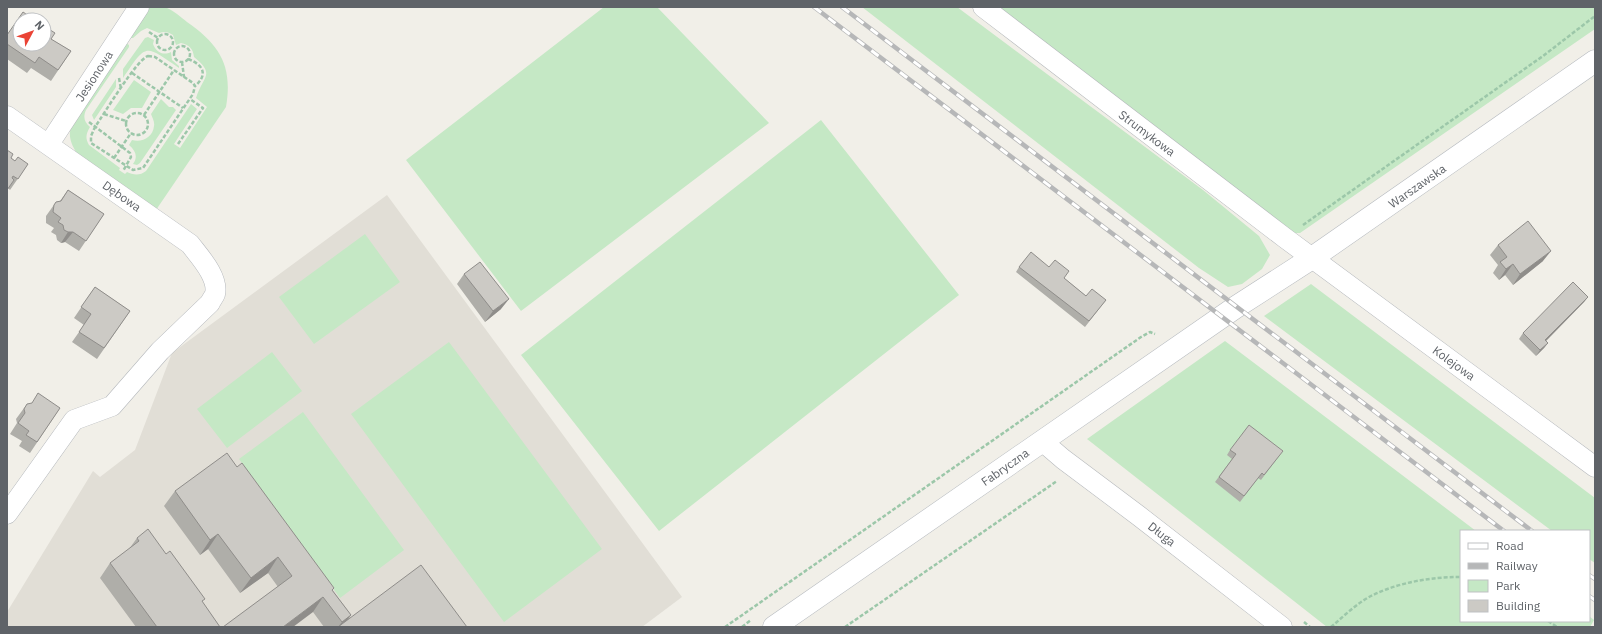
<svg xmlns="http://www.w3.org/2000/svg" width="1602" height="634" font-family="'IBM Plex Sans',sans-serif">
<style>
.education{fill:#e1ded6}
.green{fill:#c5e8c5}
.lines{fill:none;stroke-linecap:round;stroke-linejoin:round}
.street-casing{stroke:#b5b8bc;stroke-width:21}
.secondary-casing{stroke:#b6babf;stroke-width:23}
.path{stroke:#9cc7a9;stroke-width:2.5;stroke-dasharray:4 2;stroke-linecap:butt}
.street{stroke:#fff;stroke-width:20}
.secondary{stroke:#fff;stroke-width:22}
.rail-casing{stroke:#b6b7b8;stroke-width:4.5}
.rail{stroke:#fff;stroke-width:3;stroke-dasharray:9;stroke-linecap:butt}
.wall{fill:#afaea9}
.shaded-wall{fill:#8f8d8a}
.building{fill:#cccac5;stroke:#8f8d8a}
.labels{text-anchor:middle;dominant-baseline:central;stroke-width:3.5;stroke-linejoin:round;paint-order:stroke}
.street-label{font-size:12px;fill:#5f6368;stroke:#fff}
</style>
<rect width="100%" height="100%" fill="#f1efe8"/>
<!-- education -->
<path class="education" d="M387 195 682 597 642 627H7V612L93 471 100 477 135 450 172 353Z"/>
<!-- green -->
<path class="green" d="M146 7C152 7 162 5 167 8 174 11 181 17 187 22 220 45 233 66 226 107L156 210 78 155C74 149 69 140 70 132 71 113 111 59 123 41L129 45V47L86 110C83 117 84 122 90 127 86 134 85 138 89 145L120 168 119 170 125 174 127 172C133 175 140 176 146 171L191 104 197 109 174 144 180 148 207 107 196 98C203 76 216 75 194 57 193 48 189 45 181 43L176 45 173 35C168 32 165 31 159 33L147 28 141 31 133 38H130Z
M604 7H657L769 123 521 311 406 160Z
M862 7H957L1203 190 1259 236 1270 255 1262 269 1242 284 1228 287 1199 268Z
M996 7H1595V29L1300 233H1287Z
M148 37 154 40 153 44C156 52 163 56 171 52L172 60 179 66V68C144 44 147 43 123 78V69L145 38Z
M116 79V87L94 120 92 115Z
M134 80 151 92 142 108H131L123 114 113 110Z
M161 99 169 107H173L176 110 140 163 137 165 133 164C138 157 136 151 129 145L132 140C142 143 153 137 154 126 155 122 152 117 151 114Z
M821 120 959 295 659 531 521 355Z
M365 234 400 282 314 344 279 297Z
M1311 284 1595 498V563L1589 559V531H1552L1264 316Z
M1225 341 1476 531H1461V621H1589V616L1594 620 1590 627H1327L1087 439Z
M449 342 602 549 504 622 351 414Z
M272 352 302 391 227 448 197 409Z
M303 412 404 550 340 598 239 459Z"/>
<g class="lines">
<!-- street casing -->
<g class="street-casing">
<path id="street" d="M983 7 1285 238 1595 467
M7 116 190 244C199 256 219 277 215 294 214 297 211 300 210 303L160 351 112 406 74 420 7 514
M49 144 139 7
M1042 441 1063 459 1139 516 1282 627"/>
</g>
<!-- secondary casing -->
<g class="secondary-casing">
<path id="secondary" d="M774 627 1236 307 1312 258 1595 61"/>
</g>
<!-- path -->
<path class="path" d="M149 32 158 38
M157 42a8 8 0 1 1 16 0a8 8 0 1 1-16 0Z
M174 54a8 8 0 1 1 16 0a8 8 0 1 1-16 0Z
M148 56 155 57 193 83 195 86 193 94 143 168 133 170 91 143V136L95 127C104 114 137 59 148 56Z
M188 59C204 65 208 75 195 86
M182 62 184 77
M132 73 183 108
M119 78 121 89
M126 124a11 11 0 1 1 22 0a11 11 0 1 1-22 0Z
M104 114 126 121
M144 115 174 70
M89 122 130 153 131 157 123 171
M178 144 203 108 190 99
M114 158 131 133
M1303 225 1543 56 1595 16
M1548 621 1557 627
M1304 622 1310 627
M725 627 1141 337 1150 332 1155 334
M742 627 751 620
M845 627 1057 481
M1331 627C1344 616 1358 602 1373 595 1400 582 1432 577 1461 577"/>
<!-- street -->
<use href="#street" class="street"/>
<!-- secondary -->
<use href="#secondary" class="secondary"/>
<!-- rail casing -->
<g class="rail-casing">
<path id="rail" d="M814 7 1504 531
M842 7 1532 531
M1589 575 1595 579
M1589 596 1595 600"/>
</g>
<!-- rail -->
<use href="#rail" class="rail"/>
</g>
<!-- wall -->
<path class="wall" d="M7 34 51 39 71 51 51 81 31 68 27 73 7 59Z
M11 158 15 161 28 164 10 190 8 188Z
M68 190 104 214 79 251 65 242 61 243 57 240 56 235 51 232 54 228 46 223V216L56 202 60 201Z
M1498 245 1543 261 1513 285 1505 275 1499 280 1493 273 1498 265 1490 255Z
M1019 267 1064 278 1086 296 1106 300 1085 327 1016 272Z
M464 274 501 309 485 322 457 284Z
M95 287 130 311 97 359 72 342 84 325 74 318Z
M1588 297 1584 302 1546 341 1548 343 1544 348 1536 356 1519 339 1523 333Z
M27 404 60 408 30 453 19 446 22 441 10 434 17 423 16 419Z
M1230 450 1279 456 1261 480 1258 478 1240 502 1215 482 1232 459 1227 455Z
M237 467 333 591 351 615 348 619 467 627H324L313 612 278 587 268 573 240 593 208 549 200 555 164 506 175 491Z
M137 538 203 603 220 627H136L100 578 110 563 129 549Z"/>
<!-- shaded-wall -->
<path class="shaded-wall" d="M68 232H73L65 242 61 243Z
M1551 251 1543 261 1513 285 1520 274Z
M1513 264 1505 275 1499 280 1506 269Z
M1588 297 1584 302 1541 346 1545 340Z
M509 299 501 309 485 322 493 311Z
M1548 343 1544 348 1536 356 1540 350Z
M218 534 208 549 200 555 210 540Z
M278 557 268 573 240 593 251 578Z
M323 597 313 612 293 627H283Z
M351 615 343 627H338L342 622Z"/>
<!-- building -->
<path class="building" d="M23 12 35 20H20V44H44V26L55 33 51 39 71 51 58 70 39 57 35 63 7 44V35Z
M7 150 13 154 11 158 15 161 18 157 28 164 18 179 13 176 12 178 14 180 7 190Z
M68 190 104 214 86 241 73 232H68L64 230 63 225 58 222 61 218 53 212 54 205 56 202 61 201Z
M1528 221 1551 251 1520 274 1513 264 1506 269 1500 262 1507 257 1498 245Z
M1031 252 1049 267 1055 260 1069 271 1064 278 1086 296 1092 289 1106 300 1089 321 1019 267Z
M480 262 509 299 493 311 464 274Z
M1573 282 1588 297 1545 340 1548 343 1540 350 1523 333Z
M95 287 130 311 104 348 79 332 91 314 81 307Z
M38 393 60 408 37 442 26 435 29 431 18 423 25 413 24 409 27 404 32 403Z
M1249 425 1283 451 1264 475 1262 473 1244 496 1219 477 1236 454 1230 450Z
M227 453 237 467 242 463 334 588 332 590 351 615 342 622 323 597 283 627H223L292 576 278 557 251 578 218 534 210 540 175 491Z
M148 529 166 554 170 551 205 599 202 601 220 627H157L110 563 139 541 137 538Z
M421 565 467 627H338Z"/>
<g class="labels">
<!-- street labels -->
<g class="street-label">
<text transform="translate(94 76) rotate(-57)">Jesionowa</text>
<text transform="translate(1147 133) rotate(37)">Strumykowa</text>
<text transform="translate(1417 186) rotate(-35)">Warszawska</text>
<text transform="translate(122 196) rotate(35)">Dębowa</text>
<text transform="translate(1454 363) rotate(36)">Kolejowa</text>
<text transform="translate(1005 467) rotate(-35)">Fabryczna</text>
<text transform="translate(1162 534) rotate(38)">Długa</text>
</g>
</g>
<!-- border -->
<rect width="1602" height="634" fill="none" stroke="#5f6368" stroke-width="16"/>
<!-- legend -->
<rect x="1460" y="530" width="130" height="92" fill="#ffffff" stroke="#bfc1c3"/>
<rect x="1468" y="543" width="20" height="6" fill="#ffffff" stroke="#bfc1c3"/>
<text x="1496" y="550" font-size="12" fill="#5f6368">Road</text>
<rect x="1468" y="563" width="20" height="6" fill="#b6b7b8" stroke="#bfc1c3"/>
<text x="1496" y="570" font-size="12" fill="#5f6368">Railway</text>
<rect x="1468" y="580" width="20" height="12" fill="#c5e8c5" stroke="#bfc1c3"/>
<text x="1496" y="590" font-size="12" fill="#5f6368">Park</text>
<rect x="1468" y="600" width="20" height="12" fill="#cccac5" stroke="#bfc1c3"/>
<text x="1496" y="610" font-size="12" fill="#5f6368">Building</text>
<!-- north arrow -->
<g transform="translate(32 32) rotate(49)"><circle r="19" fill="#ffffff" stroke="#bfc1c3"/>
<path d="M0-3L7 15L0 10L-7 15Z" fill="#ea4335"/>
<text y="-6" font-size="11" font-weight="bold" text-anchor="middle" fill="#5f6368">N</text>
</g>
</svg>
